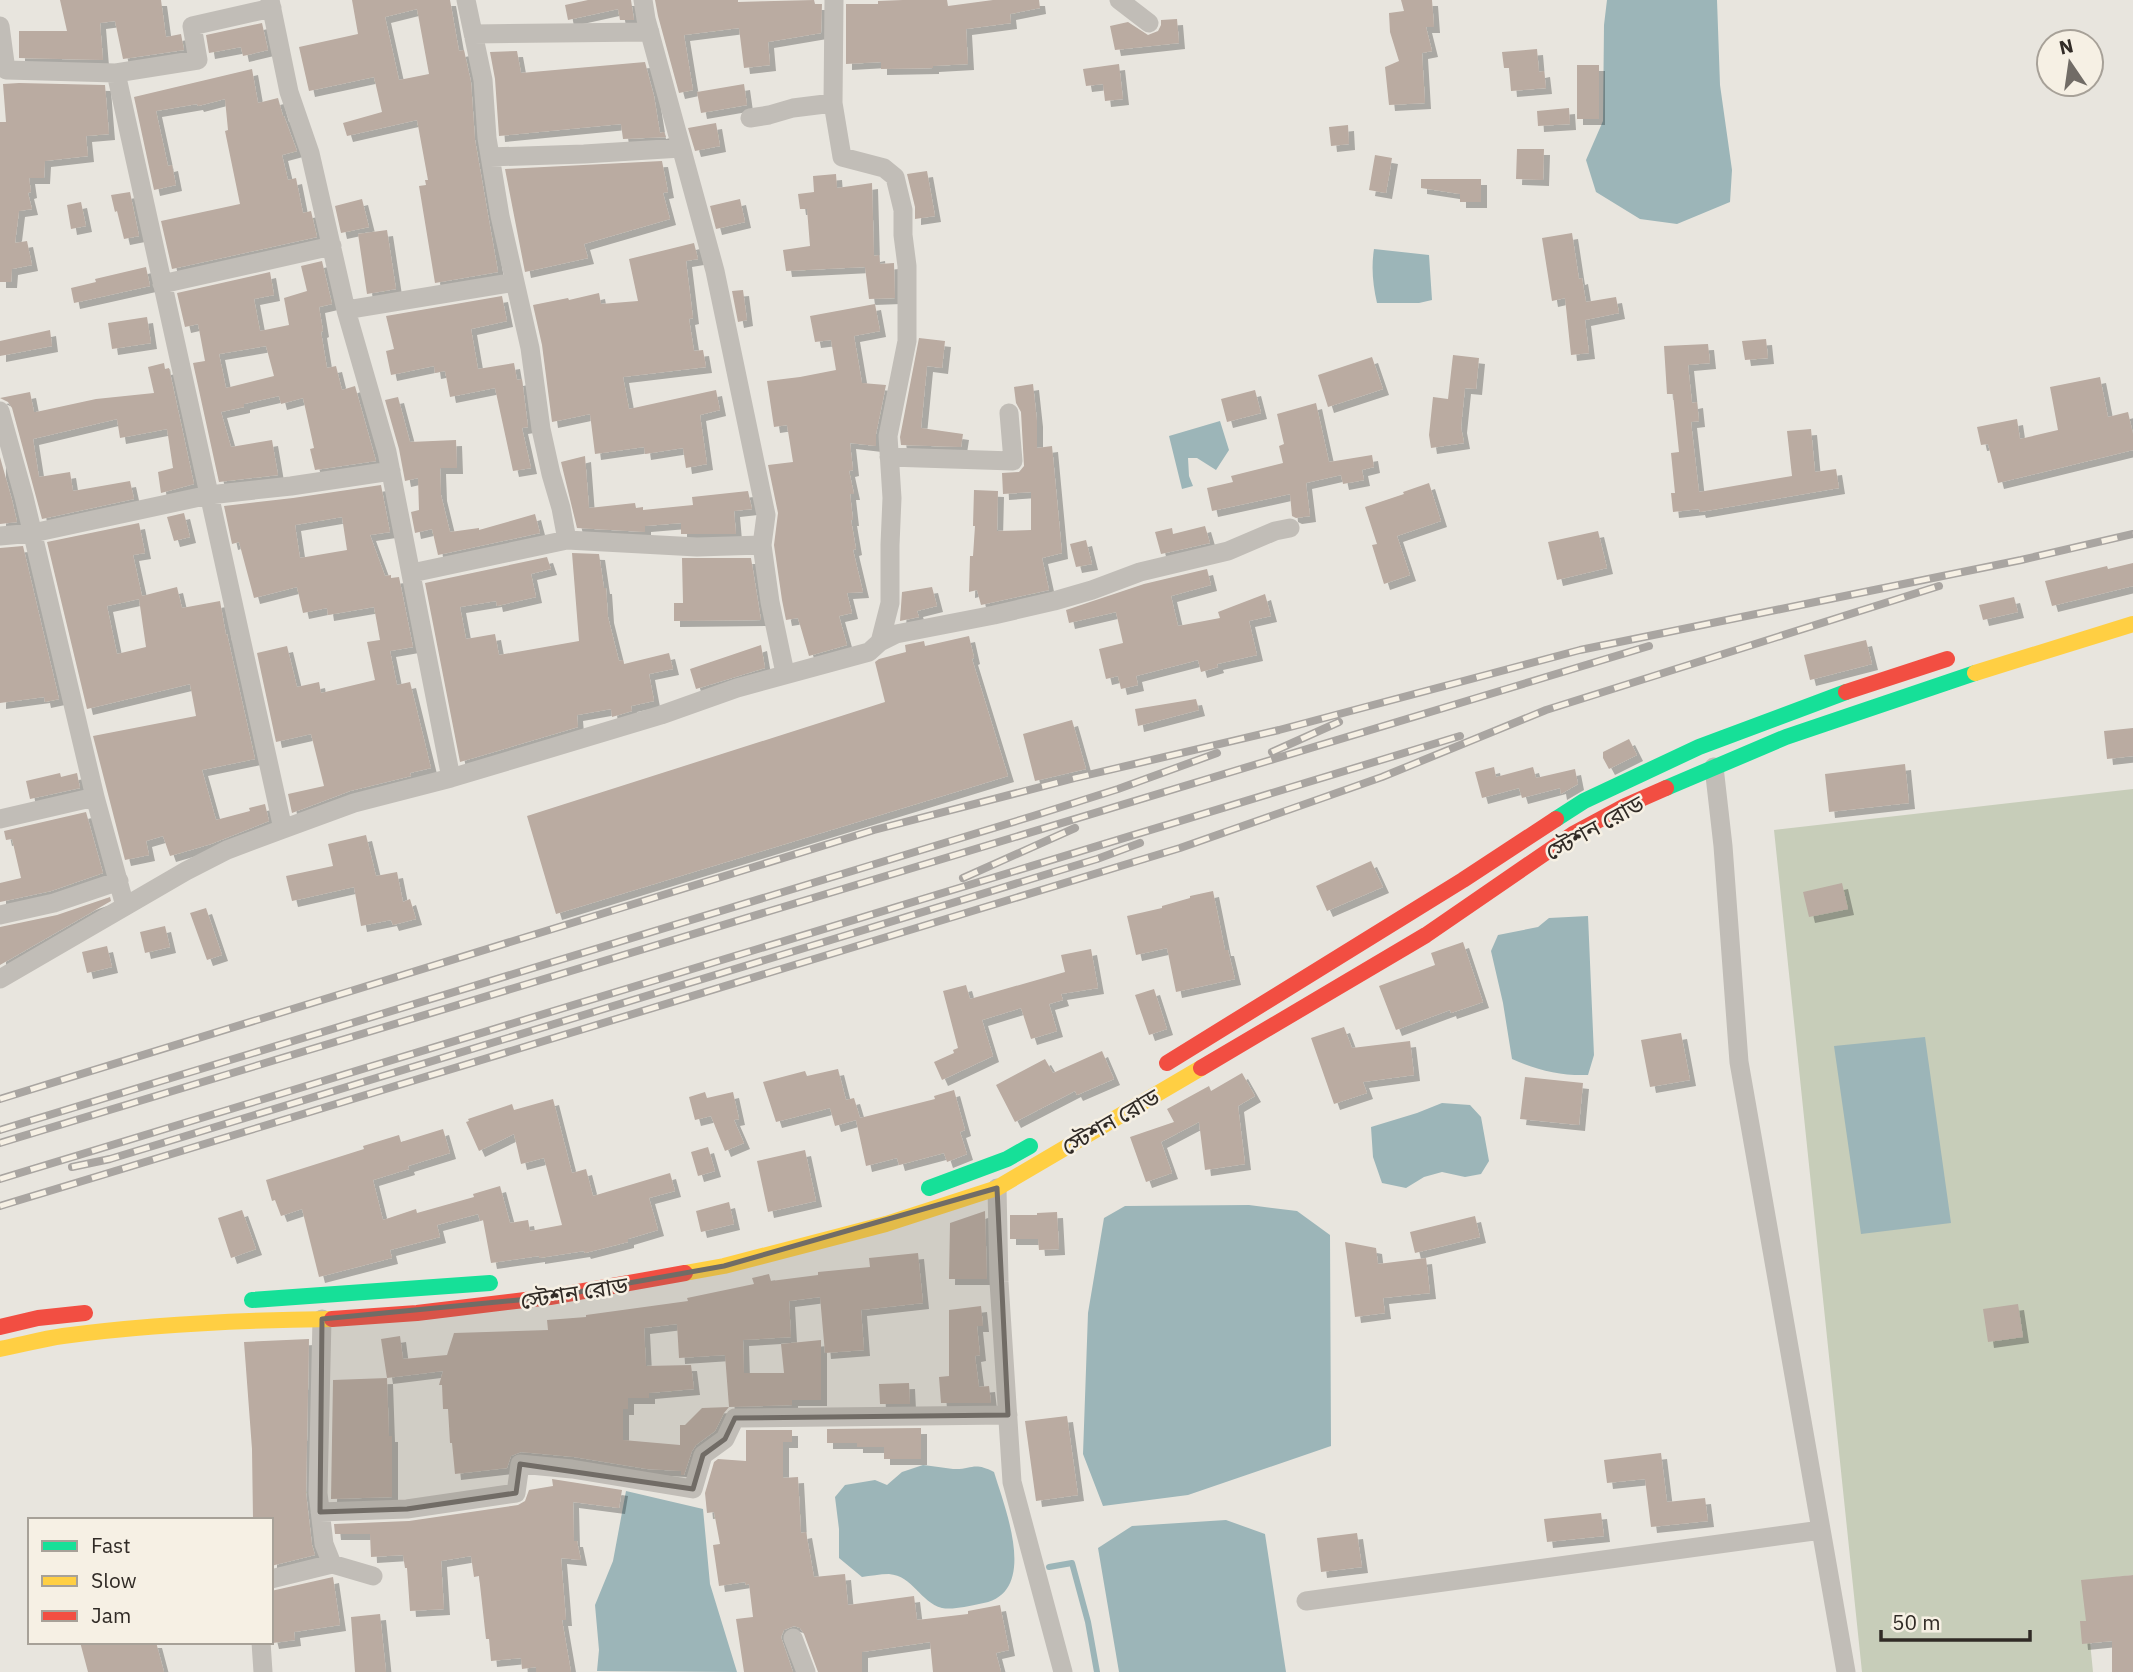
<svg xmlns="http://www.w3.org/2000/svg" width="2133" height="1672" font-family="'IBM Plex Sans','Noto Sans Bengali',sans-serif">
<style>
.green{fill:#c7cdb9}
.water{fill:#9cb5b8}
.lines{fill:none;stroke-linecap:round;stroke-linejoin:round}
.stream{stroke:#9cb5b8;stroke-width:6}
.building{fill:#baaba1;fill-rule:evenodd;filter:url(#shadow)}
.street{stroke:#c1bdb7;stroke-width:19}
.fast{stroke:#16e098;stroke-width:16}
.slow{stroke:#ffcf43;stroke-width:16}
.jam{stroke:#f24e42;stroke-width:16}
.rail-casing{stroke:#a9a5a1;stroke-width:8}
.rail{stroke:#f6f0e4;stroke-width:5;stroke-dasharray:16;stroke-linecap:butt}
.marked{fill:#716c66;fill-opacity:0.2;stroke:#716c66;stroke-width:5;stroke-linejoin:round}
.labels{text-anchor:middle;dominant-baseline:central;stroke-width:5;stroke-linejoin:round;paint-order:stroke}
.street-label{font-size:23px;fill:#312b26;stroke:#f6f0e4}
</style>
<defs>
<filter id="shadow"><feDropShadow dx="6" dy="6" stdDeviation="0" flood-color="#0004"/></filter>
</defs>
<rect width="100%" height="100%" fill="#e8e5de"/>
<!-- green -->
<path class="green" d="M2133 789V1575L2084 1581 2093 1672H1862L1774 830Z"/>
<!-- water -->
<path class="water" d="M1607 0H1717L1720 85 1732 170 1730 202 1677 224 1640 219 1596 192 1586 160 1603 121 1604 25Z
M1374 249 1429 255 1432 300 1419 303H1377C1373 285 1371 268 1374 249Z
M1220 421 1229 450 1216 470 1197 458H1188L1189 476 1193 486 1182 489 1169 436Z
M1588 916 1594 1055 1588 1075C1561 1076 1537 1070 1512 1059L1503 1003 1491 951 1498 935 1538 927 1549 918Z
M1925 1037 1951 1223 1861 1234 1834 1046Z
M1442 1103 1470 1105 1481 1117 1489 1161 1481 1174 1465 1177 1442 1172 1424 1177 1406 1188 1382 1183 1373 1157 1371 1127 1417 1113Z
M1249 1205 1297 1211 1330 1235 1331 1446 1188 1495 1103 1506 1083 1454 1088 1313 1104 1218 1125 1206Z
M923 1465C934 1466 943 1468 953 1469 972 1470 973 1461 994 1472 1005 1509 1041 1596 979 1604 968 1606 953 1610 942 1608 920 1602 913 1576 889 1574 880 1574 870 1576 862 1577L839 1558V1529L835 1497 845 1485 875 1480 887 1485 902 1472Z
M626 1491 703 1509 710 1584 737 1672 597 1671 599 1650 595 1605 613 1561Z
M1226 1520 1265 1534 1286 1672H1119L1098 1548 1132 1526Z"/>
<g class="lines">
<!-- stream -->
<path class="stream" d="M1049 1567 1072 1563 1088 1622 1097 1672"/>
</g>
<!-- building -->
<path class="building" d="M60 0H161L166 37 181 34 184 50 123 59 115 21 100 23 103 60 19 58V31H67Z
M352 0H450L459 51 464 50 471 82 475 140 498 272 435 283 419 186 426 185 425 180H428L417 120 347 136 343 123 382 112 374 77 309 91 299 47 358 34ZM417 9 429 74 399 80 385 17Z
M588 0H631L634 20H620L618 9 568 20 565 5Z
M655 0H738V2L814 0 815 4H822L821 33 768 42 770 65 744 68 739 28 684 35 693 90 679 93 658 16Z
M903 0H947L948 6 993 0H1039L1040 8 1010 14 1011 23 966 29 968 64 933 66V68L881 69V62L846 64V4H878V1Z
M1401 0H1432L1434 27H1426L1432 51 1422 53 1425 103 1389 105 1385 67 1399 61 1390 32 1389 13 1404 11Z
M1177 19 1179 43 1115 50 1110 26 1128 22 1148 35 1158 31 1161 25V20Z
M262 23 268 50 243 56 241 47 209 53 206 35Z
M1537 49 1539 72 1544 71 1546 88 1511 91 1509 68H1504L1502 52Z
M517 51 521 73 645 62 654 96 660 133 664 132 666 137 623 139 621 124 499 136 495 79 490 52Z
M1119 64 1123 99 1105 101 1103 84 1086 86 1083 69Z
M1577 65H1599V119H1577Z
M252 69 258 103 278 98 283 116H284L297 151 282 155 288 180 296 178 303 213 311 211 317 237 172 269 161 221 240 204 225 131 228 130 225 99 198 106 197 104 156 111 168 166 172 165 176 185 154 190 134 97Z
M19 83 105 85 109 134 86 136 88 156 45 161 44 178H29L31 192 28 193 32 209 19 211 15 243 27 241 32 265 12 269 11 282H0V122H6L3 84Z
M744 84 747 105 701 113 697 92Z
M1569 108 1570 124 1538 126 1537 111Z
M716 123 720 146 695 151 688 128Z
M1348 125 1349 144 1331 146 1329 127Z
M1517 149H1544L1543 180 1516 179Z
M1375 155 1392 158 1386 193 1369 190Z
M662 161 668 192 663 193 670 219 584 244 588 258 525 272 505 169Z
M927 171 935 216 915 219V207L907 174Z
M836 174 837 188 872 183 874 256 879 255 880 264 894 263 895 298 869 299 865 267 786 271 783 250 810 246 807 209H800L798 194 814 192 813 176Z
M1421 179H1481V202H1460V194L1421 188Z
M130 192 139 236 124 239 117 211 115 212 111 195Z
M362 199 369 227 341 233 335 206Z
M740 199 745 222 716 229 710 206Z
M81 202 86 226 71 229 67 205Z
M387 230 396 289 367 294 358 234Z
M1572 233 1579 279 1582 278 1586 302 1616 297 1619 313 1585 320 1589 353 1571 355 1565 298 1552 301 1542 238Z
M694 243 698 259 686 261 693 318 689 319 694 351 703 350 706 367 623 377 629 409 716 390 720 410 700 415 707 464 686 468 683 448 645 454 644 447 595 454 590 414 552 422 542 345 533 305 568 298 569 300 599 293 601 304 638 301 629 259Z
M322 261 332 304 319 307 323 331 321 332 327 368 336 366 342 390 355 386 376 461 315 470 310 449 314 448 303 398 281 404 279 396 244 404V407L221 412 231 447 272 440 278 475 219 482 193 363 205 361 198 324 185 327 177 293 270 272 274 295 254 299 260 331 289 325 284 298 307 291 301 266ZM266 346 274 376 226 388 219 354Z
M146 267 150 286 74 303 71 288 96 282 95 279Z
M743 290 747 320 738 322 732 291Z
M502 296 507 321 471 329 478 369 514 363 517 380 522 379 528 427 522 428 531 468 513 471 495 388 450 397 445 371 435 373 434 366 391 375 386 351 394 349 386 316Z
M875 304 880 331 854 336 862 383 886 385 876 434V446L850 443 853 470 849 471 854 494H850L853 520H851L856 549 853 550 863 592 847 593 852 613 839 616 847 645 809 656 798 618 786 620 782 600 774 545 778 513 768 465 793 462 787 425 774 427 767 381 800 377 836 370 831 340 815 342 810 316Z
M147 317 151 343 112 349 108 323Z
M50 330 52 346 0 356V341Z
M919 338 945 341 942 368 927 366 921 428 963 434 961 447 901 445 900 437Z
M1766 339 1768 358 1745 360 1742 341Z
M1708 344 1710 363 1688 365 1692 403 1697 402 1699 421 1691 422 1699 492 1792 476 1787 431 1811 429 1815 472 1836 469 1839 488 1700 512 1699 509 1673 512 1671 493H1675L1671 453 1679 452 1673 394H1667L1664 346Z
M1453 355 1479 358 1476 389 1465 388 1461 427 1464 443 1431 448 1429 435 1433 397 1448 399Z
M1372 357 1383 389 1328 407 1318 375Z
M164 363 165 369 169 368 194 484 161 493 158 472 173 468 167 429 120 438 117 419 33 439 39 477 70 472 73 491 130 481 134 499 42 519 12 408 8 402 0 398 30 392 34 412H36L96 399 154 393 148 367Z
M2100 377 2108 417 2128 412 2133 434V450L1998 483 1988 444 1981 445 1977 427 2017 419 2020 439 2058 430 2050 387Z
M1033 384 1037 421V448L1052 446 1062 553 1042 558 1049 590 981 605 977 590 969 592 970 556H973L975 526H973L974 490 998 491 997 531 1031 530V492L1003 494 1002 473 1019 472 1024 466 1021 412 1016 403 1014 387Z
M1255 390 1261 413 1227 422 1221 399Z
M398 397 410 442 456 440 457 468H440L441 495 450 532 479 528V530L535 514 540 533 438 555 432 529 415 533 411 512 419 510 418 478 405 481 399 449 385 400Z
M1316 403 1329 462 1372 455 1374 467 1362 470 1364 480 1343 484 1341 475 1306 483 1310 516 1296 518 1292 516 1290 494 1212 511 1207 488 1233 482 1231 476 1283 463 1279 446 1284 444 1277 414Z
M585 456 589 508 635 503 636 508 643 507V510L693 505 692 497 748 491 752 509 734 511 736 534H681V523L645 526V532L577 528 561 462Z
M0 457 12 500 17 522 0 524Z
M1429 483 1441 521 1397 536 1410 575 1384 584 1372 545 1377 544 1365 507 1404 494 1403 492Z
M381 485 390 532 370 535 385 576 391 575V578L399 577 413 647 390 651 397 685 410 682 431 768 410 773 411 776 350 791 292 813 288 794 324 786 311 734 276 742 257 653 287 646 297 687 319 682 321 693 375 680 367 642 380 640 374 607 328 615 327 608 303 613 297 587 254 598 239 542 232 544 224 506 293 498ZM342 517 347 550 300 558 295 525Z
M184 513 190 537 174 541 167 517Z
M139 523 145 553 133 555 142 596 177 587 182 608 220 601 226 635 227 634 255 759 202 770 216 820 250 811 249 808 265 804 269 821 211 844 170 856 163 836 146 841 149 855 125 860 93 736 196 716 190 684 87 709 47 542ZM139 599 146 647 117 654 107 606Z
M1205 526 1210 543 1161 554 1155 532 1172 528 1173 534Z
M1598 531 1607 568 1557 580 1548 542Z
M1086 540 1092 564 1076 567 1070 544Z
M23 546 59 699 45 702 44 697 0 703V548Z
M572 553 599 554 604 588H606L608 617 619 661 623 660 624 664 669 653 673 669 649 674 654 701 631 706 632 711 612 717 611 709 577 715 578 727 460 762 425 583 547 557 551 569 531 574 536 597 497 606 496 601 460 607 466 639 495 634 499 655 579 641Z
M682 558H751L761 620 674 621V603H683Z
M2133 563V586L2052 606 2045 581 2107 566 2108 569Z
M1207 569 1211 585 1171 596 1178 626 1220 618 1218 612 1265 594 1271 616 1249 621 1257 655 1217 664 1218 667 1201 672 1198 660 1136 676 1138 685 1121 689 1118 676 1106 679 1099 649 1123 643 1116 612 1069 623 1066 610 1144 584Z
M932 587 937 606 917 611 919 617 900 621 902 592Z
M2014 597 2018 612 1983 620 1979 605Z
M969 636 974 658 972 659 1008 776 556 914 527 816 885 702 875 662 879 659 906 652 905 645 924 641 925 646Z
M1866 640 1872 664 1810 680 1804 655Z
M761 645 765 668 696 689 690 669Z
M1196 699 1199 710 1138 726 1135 709Z
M1072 720 1086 769 1035 781 1023 734Z
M2133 728V756L2107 759 2104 731Z
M1629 739 1637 755 1609 769 1603 758V752Z
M1905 764 1909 803 1829 812 1825 774Z
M1494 767 1496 777 1533 767 1536 778 1575 769 1578 784 1561 794 1560 788 1522 798 1519 788 1482 798 1475 772Z
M60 773 61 777 77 773 80 788 30 799 26 781Z
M86 812 103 873 51 891 0 902V883L21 878 12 839 6 840 4 831Z
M366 835 376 876 397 872 403 902 410 899 416 919 393 925 391 920 361 926 354 887 292 901 286 876 333 866 328 844Z
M1371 861 1383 887 1327 911 1316 886Z
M1842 883 1848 909 1809 917 1803 892Z
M1213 891 1225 950H1228L1235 979 1176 992 1167 948 1136 955 1127 916 1162 908V906L1190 898V896Z
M110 897 111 901 0 965V927L57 915Z
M206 908 222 955 207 960 190 913Z
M165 926 170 947 145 953 140 932Z
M1463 942 1483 1002 1451 1013 1450 1010 1396 1030 1379 986 1435 965 1431 953Z
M107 946 112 967 87 973 82 952Z
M1091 949 1098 988 1061 994 1063 1000 1049 1004 1057 1031 1031 1039 1021 1008 982 1020 993 1056 942 1080 934 1062 954 1053 953 1050 958 1048 943 991 966 985 970 999 1065 972 1061 955Z
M1154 989 1167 1029 1149 1035 1135 995Z
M1344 1027 1352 1048 1410 1041 1414 1075 1363 1082 1367 1093 1334 1104 1311 1038Z
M1681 1033 1690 1080 1650 1087 1641 1040Z
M1102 1051 1114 1079 1077 1095 1075 1091 1015 1122 996 1085 1045 1059 1053 1073Z
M838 1069 846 1100 854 1098 860 1118 935 1099 934 1096 954 1090 965 1130 960 1132 967 1154 947 1162 944 1153 899 1165 897 1158 866 1166 856 1120 835 1126 830 1108 776 1122 763 1082 805 1071 807 1076Z
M1242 1073 1255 1096 1238 1106 1245 1164 1205 1170 1199 1122 1161 1142 1172 1173 1146 1182 1130 1137 1174 1122 1167 1109 1209 1086 1211 1091Z
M1525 1077 1583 1083 1579 1125 1520 1119Z
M705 1092 707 1098 733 1092 739 1119 734 1120 744 1143 725 1151 711 1116 695 1120 689 1097Z
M553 1099 572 1173 586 1169 593 1196 670 1173 675 1191 649 1198 658 1230 628 1239V1242L585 1253 584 1251 539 1258V1256L491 1263 483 1220 480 1221 478 1214 437 1225 440 1237 390 1250 392 1258 319 1277 302 1209 281 1216 275 1200 272 1201 266 1180 364 1149 363 1146 399 1135 401 1142 443 1129 450 1153 408 1166 409 1169 373 1180 383 1220 416 1209 417 1213 474 1197 473 1194 500 1186 510 1223 528 1220 530 1231 562 1225 544 1158 521 1164 514 1134 479 1151 466 1122 469 1121 468 1119 512 1104 514 1110Z
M708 1147 715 1171 698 1176 691 1152Z
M805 1150 816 1201 768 1212 757 1161Z
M729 1202 734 1224 701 1232 696 1211Z
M242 1210 256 1249 231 1258 218 1218Z
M985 1211 987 1279H949L950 1223Z
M1057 1212 1059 1249 1039 1250 1038 1239H1010V1215H1037V1213Z
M1475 1216 1480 1237 1415 1253 1410 1232Z
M1345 1242 1376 1248 1378 1264 1426 1258 1430 1293 1383 1298 1385 1313 1355 1317Z
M918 1253 923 1303 861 1310 864 1350 825 1353 820 1297 789 1301 791 1337 743 1340 744 1373H784L781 1344 821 1340V1400H792V1405L729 1407 724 1413 715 1431 696 1445 692 1451 684 1475H681V1471L647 1469 574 1457 521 1452 511 1456 507 1468 455 1474 452 1443H450L448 1409H443L442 1385H439L443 1371 387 1378 389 1436H392V1497L331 1499 333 1380 387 1378 381 1339 400 1336 403 1359 447 1355 454 1333 548 1330 547 1320 586 1317V1315L688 1301 687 1298 754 1284 752 1278 769 1274 771 1281 818 1275V1272L870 1267 869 1258ZM677 1324 679 1358 725 1355 729 1407 702 1408 685 1425H680V1445L623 1440V1409H628V1398H649V1393L694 1389 691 1365 646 1366 644 1328Z
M2018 1304 2023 1337 1988 1342 1983 1309Z
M981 1306 983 1326H977L980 1355 975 1356 979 1387 989 1386 991 1403H941L939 1377 949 1376V1310Z
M309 1339 306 1493 312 1545 315 1555 271 1566V1520H253L252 1449 244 1342Z
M909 1383 910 1404H880L879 1384Z
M1067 1416 1078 1495 1036 1501 1025 1421Z
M921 1428V1459H884V1447H857V1443H827V1429Z
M746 1430H792V1442H783V1478L798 1477 801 1533 806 1532 814 1577 845 1574 848 1605 914 1596 917 1620 968 1614V1611L1000 1605 1009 1650 996 1653 1001 1672H933L930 1642 862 1652V1672H818L804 1634 800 1628 794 1626 784 1630 781 1637 793 1672H744L736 1619 753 1617 749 1584 746 1585 745 1582 719 1586 713 1545 720 1544 714 1512 707 1513 705 1493 714 1462 718 1459 746 1461Z
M1661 1453 1667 1502 1705 1498 1708 1521 1651 1527 1645 1479 1607 1483 1604 1460Z
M552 1479 622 1490 619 1508 573 1502 574 1541H577L581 1560 561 1558 566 1620H562L571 1672H536V1667L522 1669 521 1658 491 1661 489 1639H486L479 1576 474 1577 471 1556 441 1561 444 1609 410 1611 407 1568H405L403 1555 371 1557 370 1534H335L334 1524 409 1521 518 1505 525 1501 529 1490 553 1486Z
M1601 1513 1604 1536 1547 1542 1544 1519Z
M1357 1533 1362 1567 1321 1572 1317 1538Z
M2133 1575V1672H2112V1641L2082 1644 2080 1621H2086L2081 1580Z
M333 1577 340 1625 294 1632 295 1640 273 1643 271 1635V1591Z
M380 1614 386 1672H355L351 1617Z
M80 1642H156L164 1672H88Z"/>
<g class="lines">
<!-- street -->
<path class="street" d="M270 0 289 92 310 153 346 310 387 452 451 778
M466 0 483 80 487 138 500 216 530 348 541 429 551 474 561 508 567 540
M643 0 646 19 715 271 766 515 762 545 770 602 785 673
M834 0 833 103 842 157 884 168 895 177 903 210V235L907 266V341L888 436 892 498 890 545V603L880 642
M1119 0 1149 23
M0 26 6 70 116 73 198 60 192 26 272 8
M473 34 650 32
M116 73 283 829
M750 118 769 115 793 108 833 103
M490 157 584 154 681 148
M162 284 332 246
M346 310 515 282
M0 411 24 497 95 797 125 906
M889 457 1013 461 1009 413
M0 536 33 533 209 495 291 486 391 471
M412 573 567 540 697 547 762 545
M1714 767 1723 846 1739 1062 1846 1672
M0 819 95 797
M0 915 54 903 119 881
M0 979 186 871 227 850 283 829 354 803 451 778 661 715 737 688 869 652 880 642 896 634 994 615 1054 601 1092 590 1140 572 1228 551 1275 531 1290 528
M997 1188 999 1282 1012 1482 1063 1672
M322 1319 318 1493 324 1544 332 1564 373 1576
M320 1512 407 1509 516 1493 520 1464 572 1469 693 1489 703 1455 725 1439 735 1418 1008 1415
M271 1579 332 1564
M1306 1601 1821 1530
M793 1638 806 1672
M261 1642 263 1672"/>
<!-- fast -->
<path class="fast" d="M1666 788 1786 737 1975 673
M1556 819 1584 801 1699 747 1846 692
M929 1188 1007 1159 1030 1146
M252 1300 490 1283"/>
<!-- slow -->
<path class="slow" d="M1975 673 2133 624
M685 1273 724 1266 886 1224 997 1188 1201 1068
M0 1349C21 1345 42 1339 63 1336 152 1324 243 1320 332 1319"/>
<!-- jam -->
<path class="jam" d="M1846 692 1947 659
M1167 1063 1463 880 1556 819
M1201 1068 1426 935 1573 834 1625 806 1666 788
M332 1319 417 1313 550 1297 685 1273
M0 1327 38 1318 85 1313"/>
<!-- rail casing -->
<g class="rail-casing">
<path id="rail" d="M1272 752 1339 722
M963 878 1075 828
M0 1099 874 830 1075 778 1279 730 1580 650 2021 560 2133 534
M0 1130 1033 816 1118 789 1217 753
M0 1143 1649 646
M72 1167 110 1159 1097 859 1140 843
M0 1179 1460 736
M0 1206 1180 848 1382 777 1546 710 1939 586"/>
</g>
<!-- rail -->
<use href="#rail" class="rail"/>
</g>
<!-- marked area -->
<path class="marked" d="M997 1188 1008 1415 735 1418 725 1439 703 1455 693 1489 520 1464 516 1493 407 1509 320 1512 322 1319 550 1297 724 1266Z"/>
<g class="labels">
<!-- street labels -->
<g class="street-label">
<text transform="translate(1594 827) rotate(-29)">স্টেশন রোড</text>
<text transform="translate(1110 1121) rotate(-30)">স্টেশন রোড</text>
<text transform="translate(574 1292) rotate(-9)">স্টেশন রোড</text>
</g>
</g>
<!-- legend -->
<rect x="28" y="1518" width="245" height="126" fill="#f6f0e4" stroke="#a7a198" stroke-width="2"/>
<rect x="42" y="1541" width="35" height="10" fill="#16e098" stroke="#a7a198" stroke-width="2"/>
<text x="91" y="1553" font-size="21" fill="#312b26">Fast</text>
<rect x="42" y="1576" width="35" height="10" fill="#ffcf43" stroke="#a7a198" stroke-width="2"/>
<text x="91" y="1588" font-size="21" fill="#312b26">Slow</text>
<rect x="42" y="1611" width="35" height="10" fill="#f24e42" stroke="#a7a198" stroke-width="2"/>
<text x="91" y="1623" font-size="21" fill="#312b26">Jam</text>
<!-- north arrow -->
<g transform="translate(2070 63) rotate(347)"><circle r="33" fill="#f6f0e4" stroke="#a7a198" stroke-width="2"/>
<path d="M0-5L12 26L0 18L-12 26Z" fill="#716c66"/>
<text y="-10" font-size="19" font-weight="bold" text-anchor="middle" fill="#312b26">N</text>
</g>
<!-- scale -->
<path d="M1881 1630v10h149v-10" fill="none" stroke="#312b26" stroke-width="3.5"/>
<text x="1892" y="1630" font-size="21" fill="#312b26" stroke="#f6f0e4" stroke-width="5" paint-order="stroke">50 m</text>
</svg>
